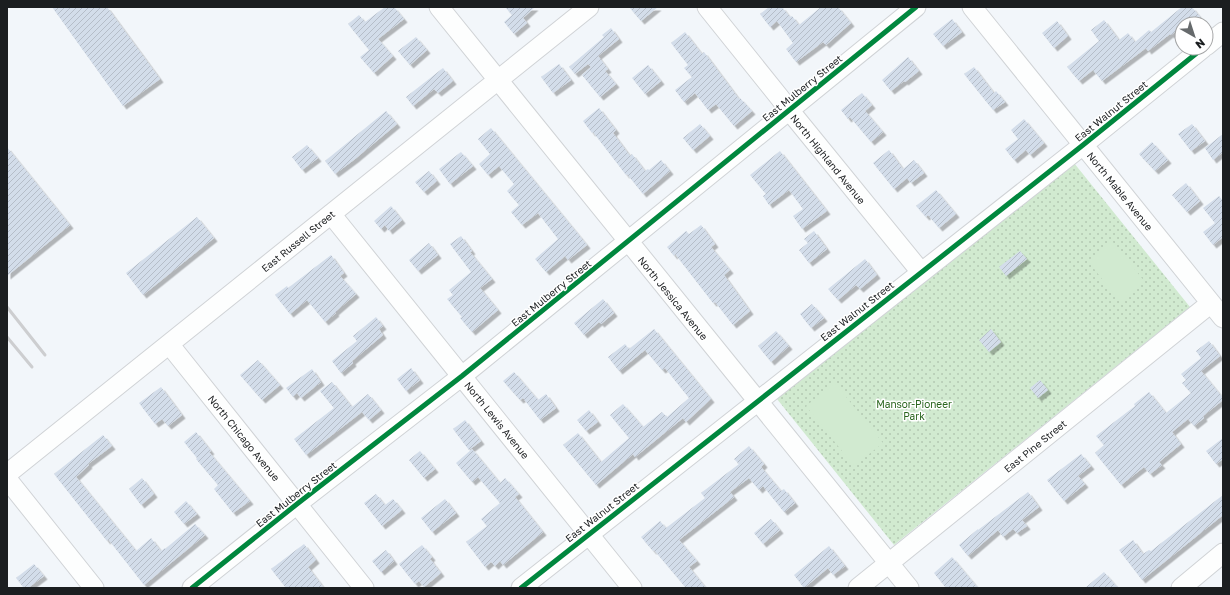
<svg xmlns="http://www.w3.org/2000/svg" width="1230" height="595" font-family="'Golos Text',sans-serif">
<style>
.green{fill:url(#green-dots)}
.pitch{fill:#d1ead0}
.building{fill:url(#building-hatch);filter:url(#shadow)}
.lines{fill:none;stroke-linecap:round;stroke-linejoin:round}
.minor-casing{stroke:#d0d3d6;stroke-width:21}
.minor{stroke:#fdfefe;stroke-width:19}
.rail{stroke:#cdced0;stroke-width:3}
.cycleway-casing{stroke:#fff;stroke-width:8}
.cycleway{stroke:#00873e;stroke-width:5}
.labels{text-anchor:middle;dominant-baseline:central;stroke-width:3;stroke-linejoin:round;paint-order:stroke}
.street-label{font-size:10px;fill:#1b1e20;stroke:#fff}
.park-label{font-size:10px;fill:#29651e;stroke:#fff}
</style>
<defs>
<pattern id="green-dots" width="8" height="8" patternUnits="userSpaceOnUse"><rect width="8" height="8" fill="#d1ead0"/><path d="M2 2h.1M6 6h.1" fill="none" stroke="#b3c8b2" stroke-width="1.8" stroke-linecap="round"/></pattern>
<pattern id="building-hatch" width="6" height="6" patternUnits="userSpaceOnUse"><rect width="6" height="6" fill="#d3ddea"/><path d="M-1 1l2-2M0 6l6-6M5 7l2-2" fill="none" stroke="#b5bdc8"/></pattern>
<filter id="shadow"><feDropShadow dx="3.5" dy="3.5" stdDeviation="0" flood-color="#0004"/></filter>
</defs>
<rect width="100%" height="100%" fill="#f2f6fa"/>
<!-- green -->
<path class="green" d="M1074 163 1190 307 894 545 777 399Z"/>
<!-- pitch -->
<path class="pitch" d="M1112 241 1145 282 1120 302 1088 261Z
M835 383 883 443 854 466 806 406Z"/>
<!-- building -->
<path class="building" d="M52 7H107L160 79 123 106Z
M385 7H394L404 19 378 39 393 56 374 73 360 57 369 50 348 24 359 15 365 22Z
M505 7H535L523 18 527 23 514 34 504 22 512 15Z
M629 7H658L641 21Z
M769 7H782L790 17 792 16 799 25 821 7H838L851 23 826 45 823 42 796 62 786 49 793 43 777 21 770 27 760 14Z
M1182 7H1192L1200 17 1191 24H1182V26L1171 35 1170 34 1148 51 1146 48 1102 81 1093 70 1079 81 1067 67 1099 41 1091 30 1104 20 1119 40 1128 33 1135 42 1149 30 1151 32Z
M952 19 962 32 943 46 933 34Z
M1057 21 1068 36 1054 48 1042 33Z
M611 28 619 39 598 56 608 69 605 71 616 84 600 97 582 75 591 67 588 64 575 74 569 67 604 37 602 35Z
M685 32 702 54 704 52 739 99 740 98 752 111 734 126 716 104 708 110 695 93 684 102 675 90 692 77 684 68 688 65 671 43Z
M416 37 427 50 410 65 398 51Z
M908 57 919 71 905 82 904 81 891 91 882 80Z
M559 64 571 80 553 93 541 77Z
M648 65 661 81 645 94 632 78Z
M974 67 994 93 996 91 1005 102 993 110 964 74Z
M443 68 453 81 438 93 434 89 413 106 406 97Z
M862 93 872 105 865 111 883 132 871 142 850 117 848 119 841 110Z
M599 108 616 130 613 133 630 156 632 154 645 171 648 169 649 170 661 160 670 171 643 194 627 174 626 175 593 132 592 133 583 121Z
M386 111 397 124 355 159 335 174 325 161Z
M1024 119 1044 143 1030 155 1026 150 1014 160 1005 149 1018 139 1011 130Z
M700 124 710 136 693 150 683 138Z
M1192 124 1205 141 1191 151 1178 134Z
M491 128 587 245 568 260 565 256 546 272 535 259 558 239 538 213 522 225 511 212 519 205 507 191 514 184 499 166 488 175 479 164 490 154 478 139Z
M1223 134V152L1213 160 1205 148Z
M1152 142 1168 160 1155 171 1139 154Z
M307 145 318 158 302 170 292 157Z
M7 147 70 225 7 276Z
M889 150 903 169 914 160 924 173 911 183 907 178 894 189 873 163Z
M780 151 827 211 802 229 793 216 803 209 789 190 769 205 763 196 766 194 750 175Z
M461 152 473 166 450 184 439 169Z
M429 171 437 181 424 192 415 182Z
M1186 183 1200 201 1187 212 1172 195Z
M936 190 956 214 939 228 928 215 926 217 916 206Z
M1219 196 1223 201V237L1213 245 1203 232 1215 223 1203 208Z
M391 206 402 220 389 231 385 225 381 229 374 221Z
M197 217 214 238 143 295 126 273Z
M701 225 715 244 711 247 730 270 724 275 750 311 733 325 715 302 713 303 675 254 674 256 667 247 686 231 689 234Z
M814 231 827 249 809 263 799 250 808 243 804 239Z
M461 236 472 251 470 252 492 279 480 288 498 310 472 332 460 318 462 317 447 299 453 295 449 290 471 272 450 244Z
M429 243 438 255 418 271 409 260Z
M1020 251 1027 259 1006 276 999 267Z
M331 255 344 273 340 276 356 294 335 312 336 313 325 322 307 300 290 314 275 295 287 286 288 288Z
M865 259 877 275 860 289 856 285 838 300 828 289Z
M603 299 614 313 601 324 599 322 584 335 574 323Z
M812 304 824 318 811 328 800 314Z
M376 317 383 326 379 329 383 335 352 361 353 363 341 373 332 361 357 341 353 336Z
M654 329 711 399 686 422 683 418 635 457 633 454 596 485 563 445 578 433 601 462 629 438 610 415 623 404 643 427 662 412 667 417 689 398 665 368 662 370 645 350 619 371 608 357 625 344 629 349Z
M991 329 1001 342 989 352 979 340Z
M776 331 789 346 771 362 758 346Z
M1209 341 1220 356 1201 371 1223 398V400L1203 416 1204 418 1194 426 1188 419 1172 432 1181 444 1159 462 1162 465 1150 474 1144 467 1121 485 1095 453 1104 445 1096 436 1135 406 1134 404 1149 392 1166 413 1191 393 1182 383 1186 380 1181 374 1201 358 1196 351Z
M258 360 280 385 262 400 240 375Z
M411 368 420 380 406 391 397 379Z
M312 369 321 382 301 398 297 393 293 397 286 388Z
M514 372 538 400 546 394 556 408 540 420 523 398 520 400 503 381Z
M1040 380 1048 390 1038 398 1030 388Z
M332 382 352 407 368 394 381 410 369 420 362 412 306 455 294 439 334 408 320 391Z
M161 387 182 415 168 426 162 419 155 424 139 403Z
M589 410 598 422 586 431 577 420Z
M465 420 481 441 469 450 453 429Z
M196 432 211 451 209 452 250 501 233 513 214 489 218 485 196 459 197 458 184 442Z
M103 435 112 446 88 464 89 465 76 477 136 551 151 538 161 551 165 548V549L195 524 205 535 144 585 108 539 107 541 92 522 54 474Z
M1223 438V459L1216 464 1206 451Z
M749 446 764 464 761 467 781 491 784 489 795 503 784 512 763 486 759 490 749 478 730 492 734 497 679 540 697 561 689 567 706 588H686L654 550 653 551 641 537 660 521 666 528 705 498 701 493 739 464 734 459Z
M472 449 500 483 505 478 519 494 515 497 543 532 503 565 500 561 495 566 491 562 485 567 466 542 487 526 481 519 500 503 478 477 472 482 456 463Z
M420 451 435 469 424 478 409 460Z
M1081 454 1091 466 1078 476 1085 484 1064 501 1047 480Z
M142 478 154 494 141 505 129 489Z
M1028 492 1039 507 1022 520 1027 526 1017 533 1013 529 1003 537 998 530 968 556 959 545 978 529V530Z
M376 494 385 505 393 499 402 510 382 526 364 503Z
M1223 495V515L1142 580 1119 550 1133 540 1143 554 1149 550 1151 551Z
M445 499 456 513 432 532 421 518Z
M186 501 197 514 184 524 174 512Z
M771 519 780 530 763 544 754 533Z
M304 544 316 560 308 567 324 588H286L271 569Z
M422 545 432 557 430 559 441 573 424 587 419 581 415 584 399 564Z
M829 546 845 566 833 575 828 568 804 588 794 575Z
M386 550 394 561 381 572 372 561Z
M952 557 978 588H946L934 573Z
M34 564 44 576 28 588H24L16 578Z
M1104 572 1118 588H1085Z"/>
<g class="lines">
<!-- minor casing -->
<g class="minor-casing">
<path id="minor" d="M439 7 909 588
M707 7 780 98 789 110 921 272
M972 7 1223 318
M1206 46 1223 32
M331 214 632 588
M169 344 364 588
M7 474 589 7
M7 479 94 588
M192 588 297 504 462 376 916 7
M521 588 1083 145 1203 48
M858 588 1211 303
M1181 588 1223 553"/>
</g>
<!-- minor -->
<use href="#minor" class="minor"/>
<!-- rail -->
<path class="rail" d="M7 307 45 355
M7 337 32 367"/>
<!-- cycleway casing -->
<g class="cycleway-casing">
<path id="cycleway" d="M192 588 297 504 462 376 916 7
M521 588 1083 145 1203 48"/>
</g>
<!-- cycleway -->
<use href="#cycleway" class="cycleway"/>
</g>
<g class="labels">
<!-- street labels -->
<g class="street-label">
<text transform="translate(802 88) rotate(-39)">East Mulberry Street</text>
<text transform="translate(1111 111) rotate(-39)">East Walnut Street</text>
<text transform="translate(828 159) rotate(51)">North Highland Avenue</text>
<text transform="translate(1120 191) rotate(51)">North Mable Avenue</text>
<text transform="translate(298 241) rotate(-39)">East Russell Street</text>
<text transform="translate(551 293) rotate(-39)">East Mulberry Street</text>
<text transform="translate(673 298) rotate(51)">North Jessica Avenue</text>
<text transform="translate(857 311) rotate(-38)">East Walnut Street</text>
<text transform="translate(497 420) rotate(51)">North Lewis Avenue</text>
<text transform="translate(244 438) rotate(51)">North Chicago Avenue</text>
<text transform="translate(1035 446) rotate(-39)">East Pine Street</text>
<text transform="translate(296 494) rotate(-38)">East Mulberry Street</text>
<text transform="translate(602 512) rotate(-38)">East Walnut Street</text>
</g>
<!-- park labels -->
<g class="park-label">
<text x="914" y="404">Mansor-Pioneer<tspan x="914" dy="12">Park</tspan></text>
</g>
</g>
<!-- border -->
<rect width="1230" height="595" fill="none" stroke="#1b1e20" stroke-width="16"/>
<!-- north arrow -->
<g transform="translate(1194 36) rotate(141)"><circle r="19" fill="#ffffff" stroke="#a4a5a6"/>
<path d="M0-3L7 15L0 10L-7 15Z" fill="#666a6c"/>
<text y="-6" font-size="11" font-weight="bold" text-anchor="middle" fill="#1b1e20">N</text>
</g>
</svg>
